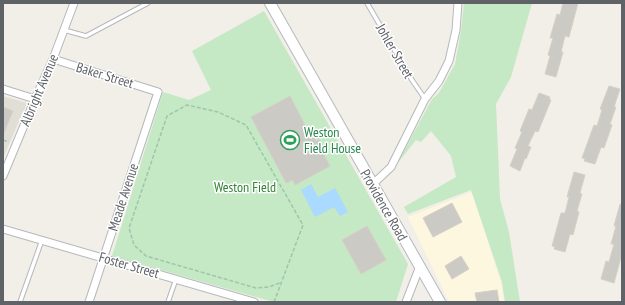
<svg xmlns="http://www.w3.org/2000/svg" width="625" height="305" font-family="'PT Sans Narrow',sans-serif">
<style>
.commercial{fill:#fef7e0}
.education{fill:#e1ded6}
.green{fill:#c5e8c5}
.water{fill:#aadaff}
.building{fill:#cccac5;stroke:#d6d1c6}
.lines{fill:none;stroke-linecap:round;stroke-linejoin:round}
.lane-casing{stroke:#b5b8bc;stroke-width:5.5}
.street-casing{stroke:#b5b8bc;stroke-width:9}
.secondary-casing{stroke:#b6babf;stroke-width:12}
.path{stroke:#9cc7a9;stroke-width:1.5;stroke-dasharray:4 2;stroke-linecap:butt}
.lane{stroke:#fff;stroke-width:3.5}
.street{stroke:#fff;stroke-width:7}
.secondary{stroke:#fff;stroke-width:10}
.labels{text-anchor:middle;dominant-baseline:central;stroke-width:3;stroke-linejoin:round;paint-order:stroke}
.street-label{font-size:14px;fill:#5f6368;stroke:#fff}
.leisure-label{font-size:14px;fill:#27864d;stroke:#fff;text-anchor:start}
.park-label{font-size:14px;fill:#348238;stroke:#fff}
</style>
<rect width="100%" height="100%" fill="#f1efe8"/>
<!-- commercial -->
<path class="commercial" d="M472 192 501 283 504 302H449L408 217Z"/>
<!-- education -->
<path class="education" d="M3 96 27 103 3 158Z"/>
<!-- green -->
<path class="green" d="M464 3H532L511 77 496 104 500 199 509 232 520 302H505L502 282 471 190 408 214 404 207 456 177 451 156 431 131 421 142 416 140 397 164 432 99 439 93 455 64 461 31Z
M264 11 408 264 396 302H274L112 256 163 92 189 100 211 90 192 51Z"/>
<!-- water -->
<path class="water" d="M311 184 318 197 335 188 348 212 340 216 334 207 315 217 301 190Z"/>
<!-- building -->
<path class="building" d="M563 3H578L569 37 565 36 561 52H563L556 77 545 74 550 56 548 55 553 38H550L557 14 560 15Z
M609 86 620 89 614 107H616L610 124 612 125 604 148 601 147 595 164 584 161 585 159 582 158 594 125 597 126 602 110 600 109Z
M539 93 550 97 549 99 551 100 538 132 535 131 528 146 531 147 526 159 525 158 520 171 510 166 517 149 515 148 522 132 520 131 529 109 532 110Z
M290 96 306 127 309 126 316 141 319 139 324 149 322 151 330 166 295 185 293 180 286 183 251 117Z
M3 107 13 111 3 135Z
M574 172 585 175 580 193 582 194 577 211 579 212 573 235 570 234 565 252 554 249 555 247 552 246 561 213H565L569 197H567Z
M452 203 462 222 433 237 423 218Z
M620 204 622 205V254L614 283 601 279 606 261 609 262 614 244H611L616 226H614Z
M367 226 386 260 361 274 342 240Z
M461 256 469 269 452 279 445 266Z
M497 290 499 302H477L475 293Z"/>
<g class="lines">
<!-- lane casing -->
<g class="lane-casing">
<path id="lane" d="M367 3 412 80 425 99
M64 30 86 36 148 3
M20 302 42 240
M168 302 176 279"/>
</g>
<!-- street casing -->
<g class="street-casing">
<path id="street" d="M53 59 158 92 89 302
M3 89 35 99
M3 176 35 99 53 59 74 3
M372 185 391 167 425 99 439 81 449 61 456 30 458 3
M3 229 254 302
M406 302 420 266"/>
</g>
<!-- secondary casing -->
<g class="secondary-casing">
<path id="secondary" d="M270 3 440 302"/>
</g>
<!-- path -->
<path class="path" d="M3 140 9 142
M274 302 303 225 246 125 218 112 187 105 167 116 129 228 134 245 146 256 256 288 269 287 282 282"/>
<!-- lane -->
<use href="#lane" class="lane"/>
<!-- street -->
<use href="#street" class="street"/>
<!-- secondary -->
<use href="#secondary" class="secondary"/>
</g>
<!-- icons -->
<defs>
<g id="stadium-ring" transform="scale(1)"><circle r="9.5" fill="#fff" stroke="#2e9e5b" stroke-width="1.5"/><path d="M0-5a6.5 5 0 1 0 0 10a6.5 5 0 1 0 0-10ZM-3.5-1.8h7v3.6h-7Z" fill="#2e9e5b"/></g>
</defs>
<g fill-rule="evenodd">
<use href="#stadium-ring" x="290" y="140"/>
</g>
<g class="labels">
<!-- street labels -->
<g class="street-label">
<text transform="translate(395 51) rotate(60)">Johler Street</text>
<text transform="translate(105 75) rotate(17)">Baker Street</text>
<text transform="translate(39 90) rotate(-67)">Albright Avenue</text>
<text transform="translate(123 197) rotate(-72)">Meade Avenue</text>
<text transform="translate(384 205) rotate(60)">Providence Road</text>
<text transform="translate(129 265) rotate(16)">Foster Street</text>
</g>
<!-- leisure labels -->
<g class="leisure-label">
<text x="304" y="132">Weston<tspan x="304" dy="16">Field House</tspan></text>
</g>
<!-- park labels -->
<g class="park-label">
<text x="245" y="187">Weston Field</text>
</g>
</g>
<!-- border -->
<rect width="625" height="305" fill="none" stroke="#5f6368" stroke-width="8"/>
</svg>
